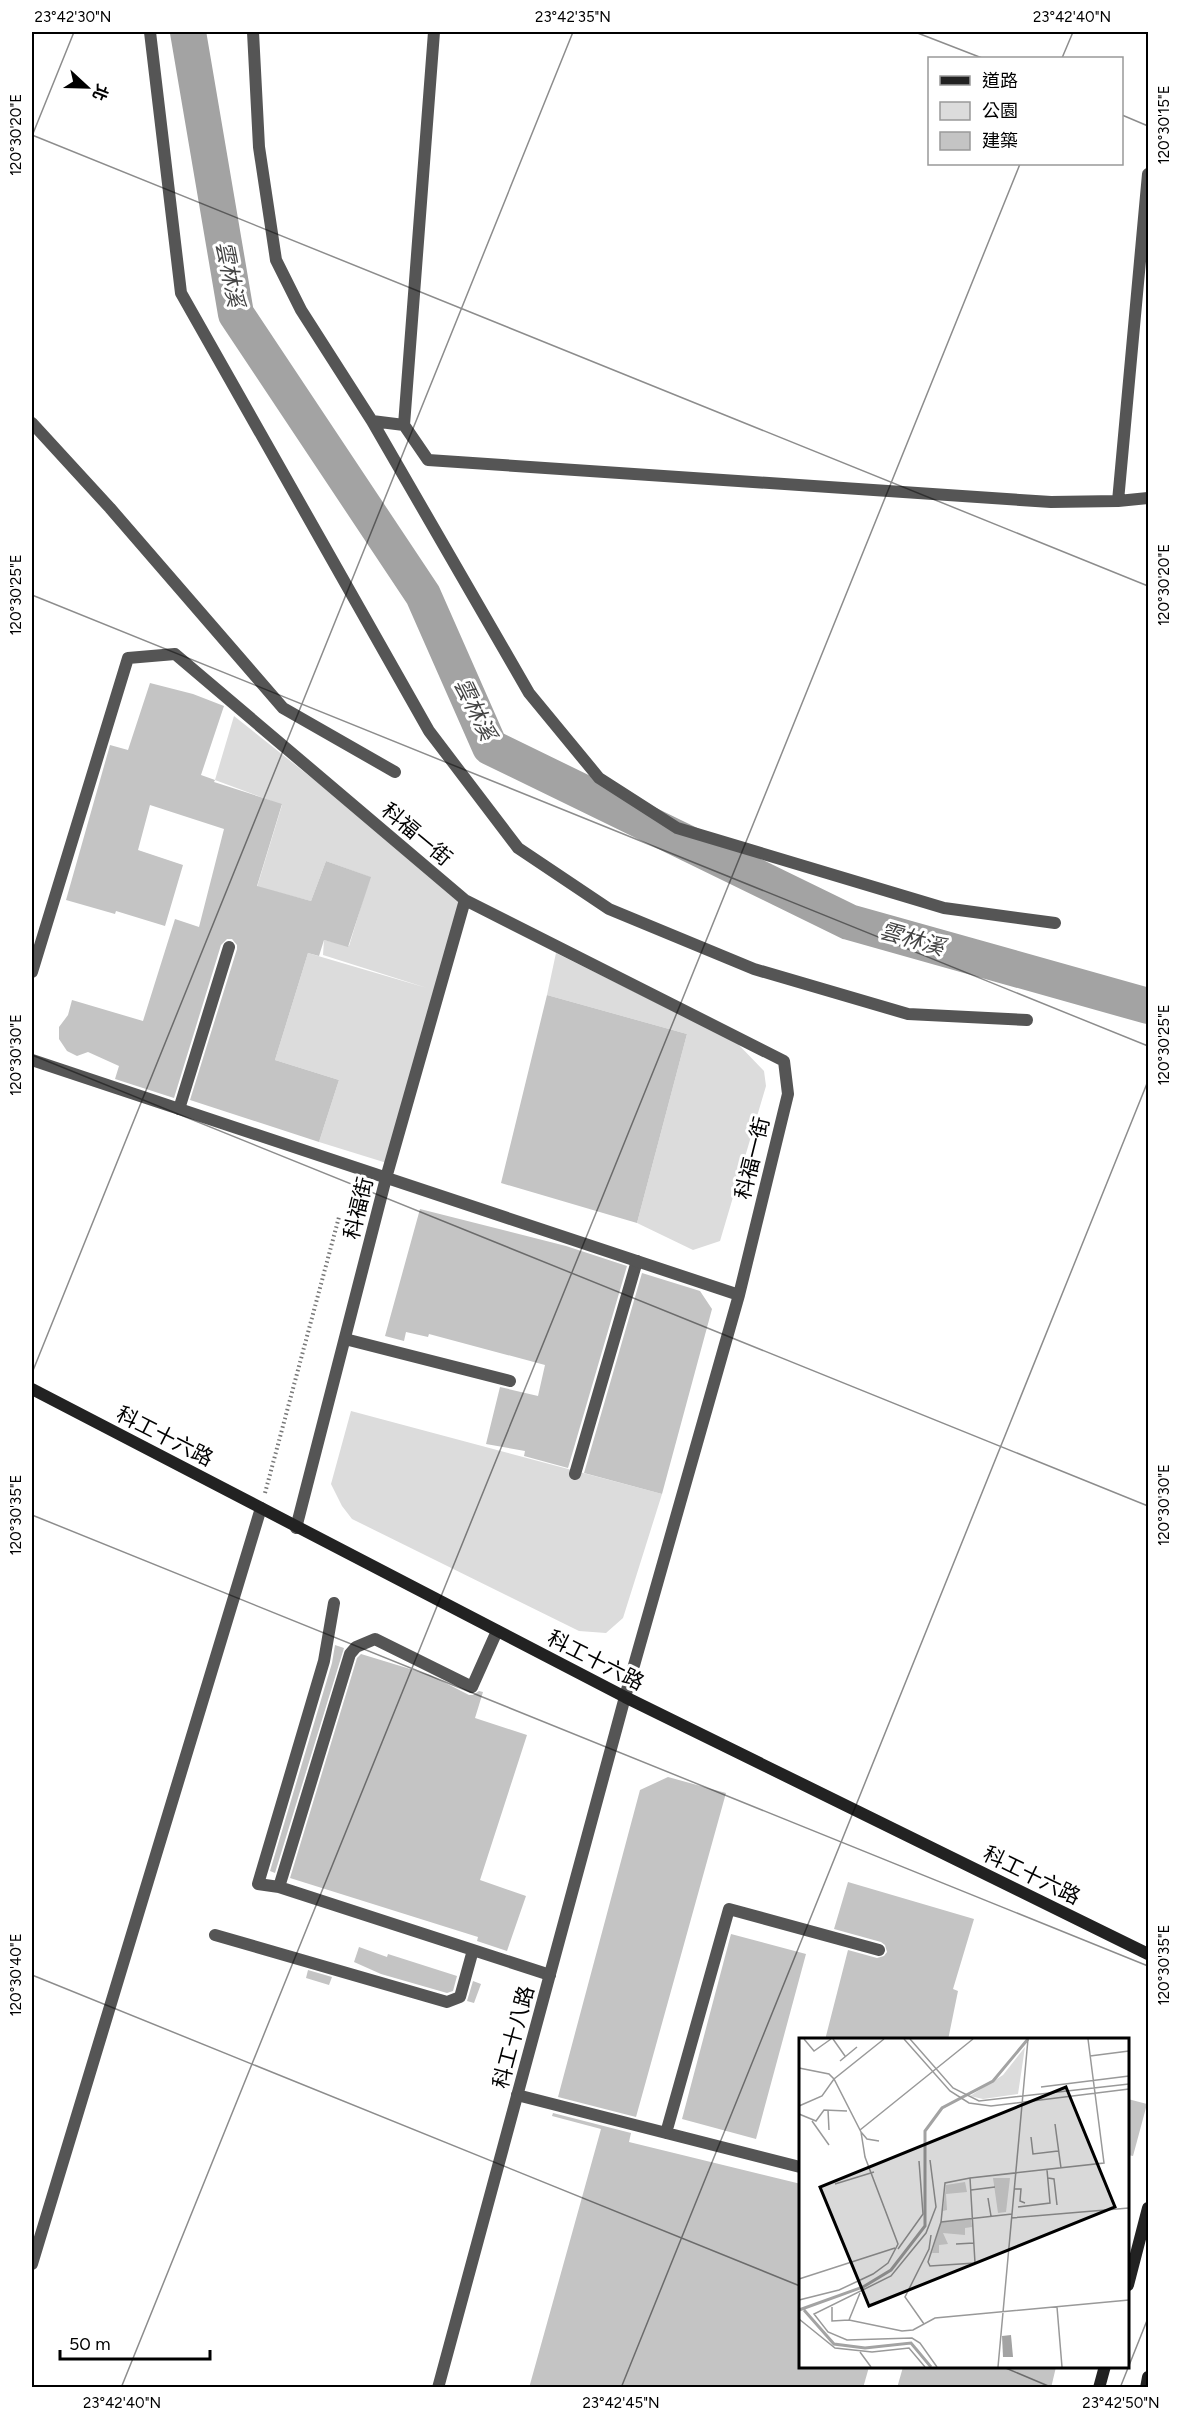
<svg xmlns="http://www.w3.org/2000/svg" width="1180" height="2419" font-family="Figtree,'Noto Sans TC',sans-serif">
<style>
.green{fill:#dcdcdc}
.lines{fill:none;stroke-linecap:round;stroke-linejoin:round}
.river{stroke:#a3a3a3;stroke-width:36}
.building{fill:#c4c4c4}
.path{stroke:#777;stroke-width:4;stroke-dasharray:1.5 3;stroke-linecap:butt}
.lane{stroke:#555;stroke-width:12}
.street{stroke:#555;stroke-width:12}
.secondary{stroke:#222;stroke-width:12}
.ticks{fill:none;stroke:#000;stroke-width:1.5;stroke-opacity:0.45}
.labels{text-anchor:middle;dominant-baseline:central;stroke-width:6;stroke-linejoin:round;paint-order:stroke}
.street-label{font-size:21px;fill:#000;stroke:#fff}
.water-label{font-size:22px;font-style:italic;fill:#444;stroke:#fff}
.inset-river{fill:none;stroke:#a3a3a3;stroke-width:3}
.inset-road{fill:none;stroke:#999;stroke-width:1.5}
.view{fill:#000;fill-opacity:0.15;stroke:#000;stroke-width:3}
.inset-edge{fill:none;stroke:#000;stroke-width:3}
.neatline{fill:none;stroke:#000;stroke-width:2}
.ticks-label{font-size:15px;text-anchor:middle;fill:#000}
</style>
<rect width="100%" height="100%" fill="#fff"/>
<!-- green -->
<path class="green" d="M234 716 465 900 390 1164 319 1142 339 1080 275 1060 308 953 427 988 323 955 324 940 349 946 370 877 326 861 311 901 257 887 282 805 215 780Z
M556 953 737 1043 764 1071 766 1086 720 1241 693 1250 637 1223 687 1034 547 995Z
M351 1411 662 1494 623 1618 606 1633 579 1631 352 1519 342 1506 331 1484Z"/>
<g class="lines">
<!-- river -->
<path class="river" d="M188 32 236 314 423 595 490 747 849 922 1148 1006"/>
</g>
<!-- building -->
<path class="building" d="M150 683 193 694 224 706 201 775 215 780 214 782 282 804 257 886 311 901 326 861 371 877 348 947 324 940 319 956 308 953 275 1060 339 1080 319 1142 190 1100 237 949V945L232 939H227L221 945 174 1098 115 1079 119 1066 88 1052 77 1056 67 1051 59 1039V1027L68 1015 72 1000 143 1021 175 919 199 927 224 829 150 805 138 850 183 865 165 926 116 911 115 914 66 900 110 745 128 750Z
M547 995 687 1034 637 1223 501 1183Z
M420 1209 566 1246 627 1266 568 1468 524 1456 525 1451 486 1444 500 1387 538 1396 545 1365 429 1334 428 1337 406 1332 404 1341 385 1336Z
M642 1273 700 1291 712 1309 662 1494 584 1473Z
M335 1645 344 1648 275 1873 270 1871 332 1663Z
M361 1654 430 1675 469 1695H473L479 1691 483 1692 475 1718 527 1735 480 1880 526 1896 507 1951 477 1941 478 1937 290 1878 357 1658Z
M668 1777 726 1793 636 2117 558 2097 640 1790Z
M848 1882 974 1919 953 1989 958 1991 948 2040H825L848 1950 877 1958 884 1956 887 1952 885 1945 881 1942 834 1929Z
M731 1934 806 1954 756 2139 682 2119Z
M359 1947 387 1957 388 1954 457 1976 453 1991 447 1993 381 1974 354 1962Z
M308 1970 332 1977 329 1985 306 1978Z
M473 1981 481 1984 474 2003 467 2001Z
M1128 2099 1147 2104 1133 2156 1128 2155Z
M553 2113 631 2133 629 2142 801 2184V2367H869L863 2388H529L601 2129 552 2116Z
M903 2367H1056L1051 2388H897Z"/>
<g class="lines">
<!-- path -->
<path class="path" d="M265 1493 339 1217"/>
<!-- lane -->
<path class="lane" d="M150 32 181 293 429 731 518 848 609 909 754 969 908 1014 1027 1020
M253 32 259 147 276 260 301 310 372 421 404 425 428 460 1051 502 1118 501 1148 498
M372 421 529 693 599 778 677 828 944 908 1055 923
M32 423 110 508 283 708 395 772
M404 425 434 32
M1118 501 1148 174
M179 1109 229 947
M345 1339 510 1381
M575 1474 637 1261
M334 1603 324 1661 258 1884 279 1887 550 1975
M279 1887 350 1654 356 1647 375 1639 472 1687 497 1631
M215 1935 447 2002 460 1997 473 1950
M517 2095 800 2167
M666 2133 729 1909 879 1950"/>
<!-- street -->
<path class="street" d="M32 972 128 658 175 654 465 900 784 1061 788 1094 739 1295 625 1697 438 2388
M32 1060 739 1295
M296 1528 386 1178 465 900
M32 2264 261 1508"/>
<!-- secondary -->
<path class="secondary" d="M32 1389 625 1697 1148 1954
M1128 2285 1148 2208
M1099 2388 1105 2366
M1146 2388 1148 2377"/>
</g>
<!-- ticks -->
<path class="ticks" d="M915 32 982 58M1062 58 1073 32M1122 115 1148 126M32 135 1148 586M32 136 74 32M32 595 1148 1046M32 1055 1148 1506M32 1373 573 32M32 1515 1148 1966M32 1975 800 2286M1001 2366 1053 2388M121 2388 1020 164M621 2388 1148 1081M1120 2388 1148 2318"/>
<g class="labels">
<!-- street labels -->
<g class="street-label">
<text transform="translate(417 834) rotate(40)">科福一街</text>
<text transform="translate(752 1158) rotate(-76)">科福一街</text>
<text transform="translate(358 1208) rotate(-76)">科福街</text>
<text transform="translate(165 1436) rotate(27)">科工十六路</text>
<text transform="translate(596 1660) rotate(27)">科工十六路</text>
<text transform="translate(1032 1875) rotate(26)">科工十六路</text>
<text transform="translate(513 2037) rotate(-75)">科工十八路</text>
</g>
<!-- water labels -->
<g class="water-label">
<text transform="translate(230 274) rotate(79)">雲林溪</text>
<text transform="translate(475 709) rotate(64)">雲林溪</text>
<text transform="translate(912 939) rotate(16)">雲林溪</text>
</g>
</g>
<!-- overview -->
<g transform="translate(799 2038)">
<rect width="330" height="330" fill="#fff"/>
<path d="M226 9 219 56 184 61 171 58 204 37ZM194 140H211L207 174 199 175ZM166 144 168 154 147 156 148 172 144 173 147 147ZM172 181 173 189 166 190V197L144 195 149 206 140 207V215H133L142 184Z" fill="#dcdcdc"/>
<path d="M212 297 214 319H204L203 298Z" fill="#a3a3a3"/>
<path class="inset-river" d="M0 272 64 249 92 232 126 188V93L143 70 194 43 229 1M5 272 35 306 66 310 112 305 132 329"/>
<path class="inset-road" d="M5 1 15 13 32 1M34 1 46 18M105 1 151 53 170 65 192 68 330 51M111 1 154 50 180 63 330 46M291 18 330 13M41 23 58 9M0 30 30 36 35 41 62 94 66 119 99 206 89 225 74 236 40 252 0 262M242 49 330 38M0 68 23 58 35 41 85 1M29 72 30 92M0 76 17 83 25 72 48 73M13 83 30 107M256 86 262 130M61 92 174 1M62 94 68 101 80 103M232 99 234 116 259 113M131 122 137 169 127 195 92 238 15 276 29 294 48 302 113 300 121 305 138 329M171 140 176 225 131 228 129 224 142 184 146 145 171 140 305 125 289 1M249 140 255 141 258 167M36 146 75 134M215 151H222L221 163 226 165M172 152 196 149M189 160 192 178M219 169 251 165 248 132M212 180 330 170M142 184 213 176M157 206 175 205M99 211 124 176 120 123M0 241 96 210M33 269V283L50 282 103 293 114 292 136 280 330 262M258 269 263 329M0 281 36 310 73 314 110 310 126 329M50 282 61 255M125 286 106 259 130 211 132 197M61 314 72 329M199 329 229 1"/>
<path class="view" d="M267 49 316 169 70 268 21 149Z"/>
<rect width="330" height="330" class="inset-edge"/>
</g>
<!-- border -->
<rect width="1180" height="2419" fill="none" stroke="#ffffff" stroke-width="66"/>
<!-- legend -->
<rect x="928" y="57" width="195" height="108" fill="#ffffff" stroke="#999999" stroke-width="1.5"/>
<rect x="940" y="76" width="30" height="9" fill="#222222" stroke="#999999" stroke-width="1.5"/>
<text x="982" y="87" font-size="18" fill="#000000">道路</text>
<rect x="940" y="102" width="30" height="18" fill="#dcdcdc" stroke="#999999" stroke-width="1.5"/>
<text x="982" y="117" font-size="18" fill="#000000">公園</text>
<rect x="940" y="132" width="30" height="18" fill="#c4c4c4" stroke="#999999" stroke-width="1.5"/>
<text x="982" y="147" font-size="18" fill="#000000">建築</text>
<!-- north arrow -->
<g transform="translate(87 87) rotate(112)" stroke="#ffffff" stroke-width="4.5" paint-order="stroke">
<path d="M0-4.5L10 22L0 15L-10 22Z" fill="#000000"/>
<text y="-9" font-size="16" font-weight="bold" text-anchor="middle" fill="#000000">北</text>
</g>
<!-- scale -->
<path d="M60 2350v9h150v-9" fill="none" stroke="#000000" stroke-width="3"/>
<text x="69" y="2350" font-size="18" fill="#000000" stroke="#ffffff" stroke-width="4.5" paint-order="stroke">50 m</text>
<rect x="33" y="33" width="1114" height="2353" class="neatline"/>
<g class="ticks-label">
<text x="73" y="22">23°42'30"N</text>
<text x="573" y="22">23°42'35"N</text>
<text x="1072" y="22">23°42'40"N</text>
<text transform="translate(1164 125) rotate(-90)" y="5">120°30'15"E</text>
<text transform="translate(16 135) rotate(-90)" y="5">120°30'20"E</text>
<text transform="translate(1164 585) rotate(-90)" y="5">120°30'20"E</text>
<text transform="translate(16 595) rotate(-90)" y="5">120°30'25"E</text>
<text transform="translate(1164 1045) rotate(-90)" y="5">120°30'25"E</text>
<text transform="translate(16 1055) rotate(-90)" y="5">120°30'30"E</text>
<text transform="translate(1164 1505) rotate(-90)" y="5">120°30'30"E</text>
<text transform="translate(16 1515) rotate(-90)" y="5">120°30'35"E</text>
<text transform="translate(1164 1965) rotate(-90)" y="5">120°30'35"E</text>
<text transform="translate(16 1975) rotate(-90)" y="5">120°30'40"E</text>
<text x="122" y="2408">23°42'40"N</text>
<text x="621" y="2408">23°42'45"N</text>
<text x="1121" y="2408">23°42'50"N</text>
</g>
</svg>
